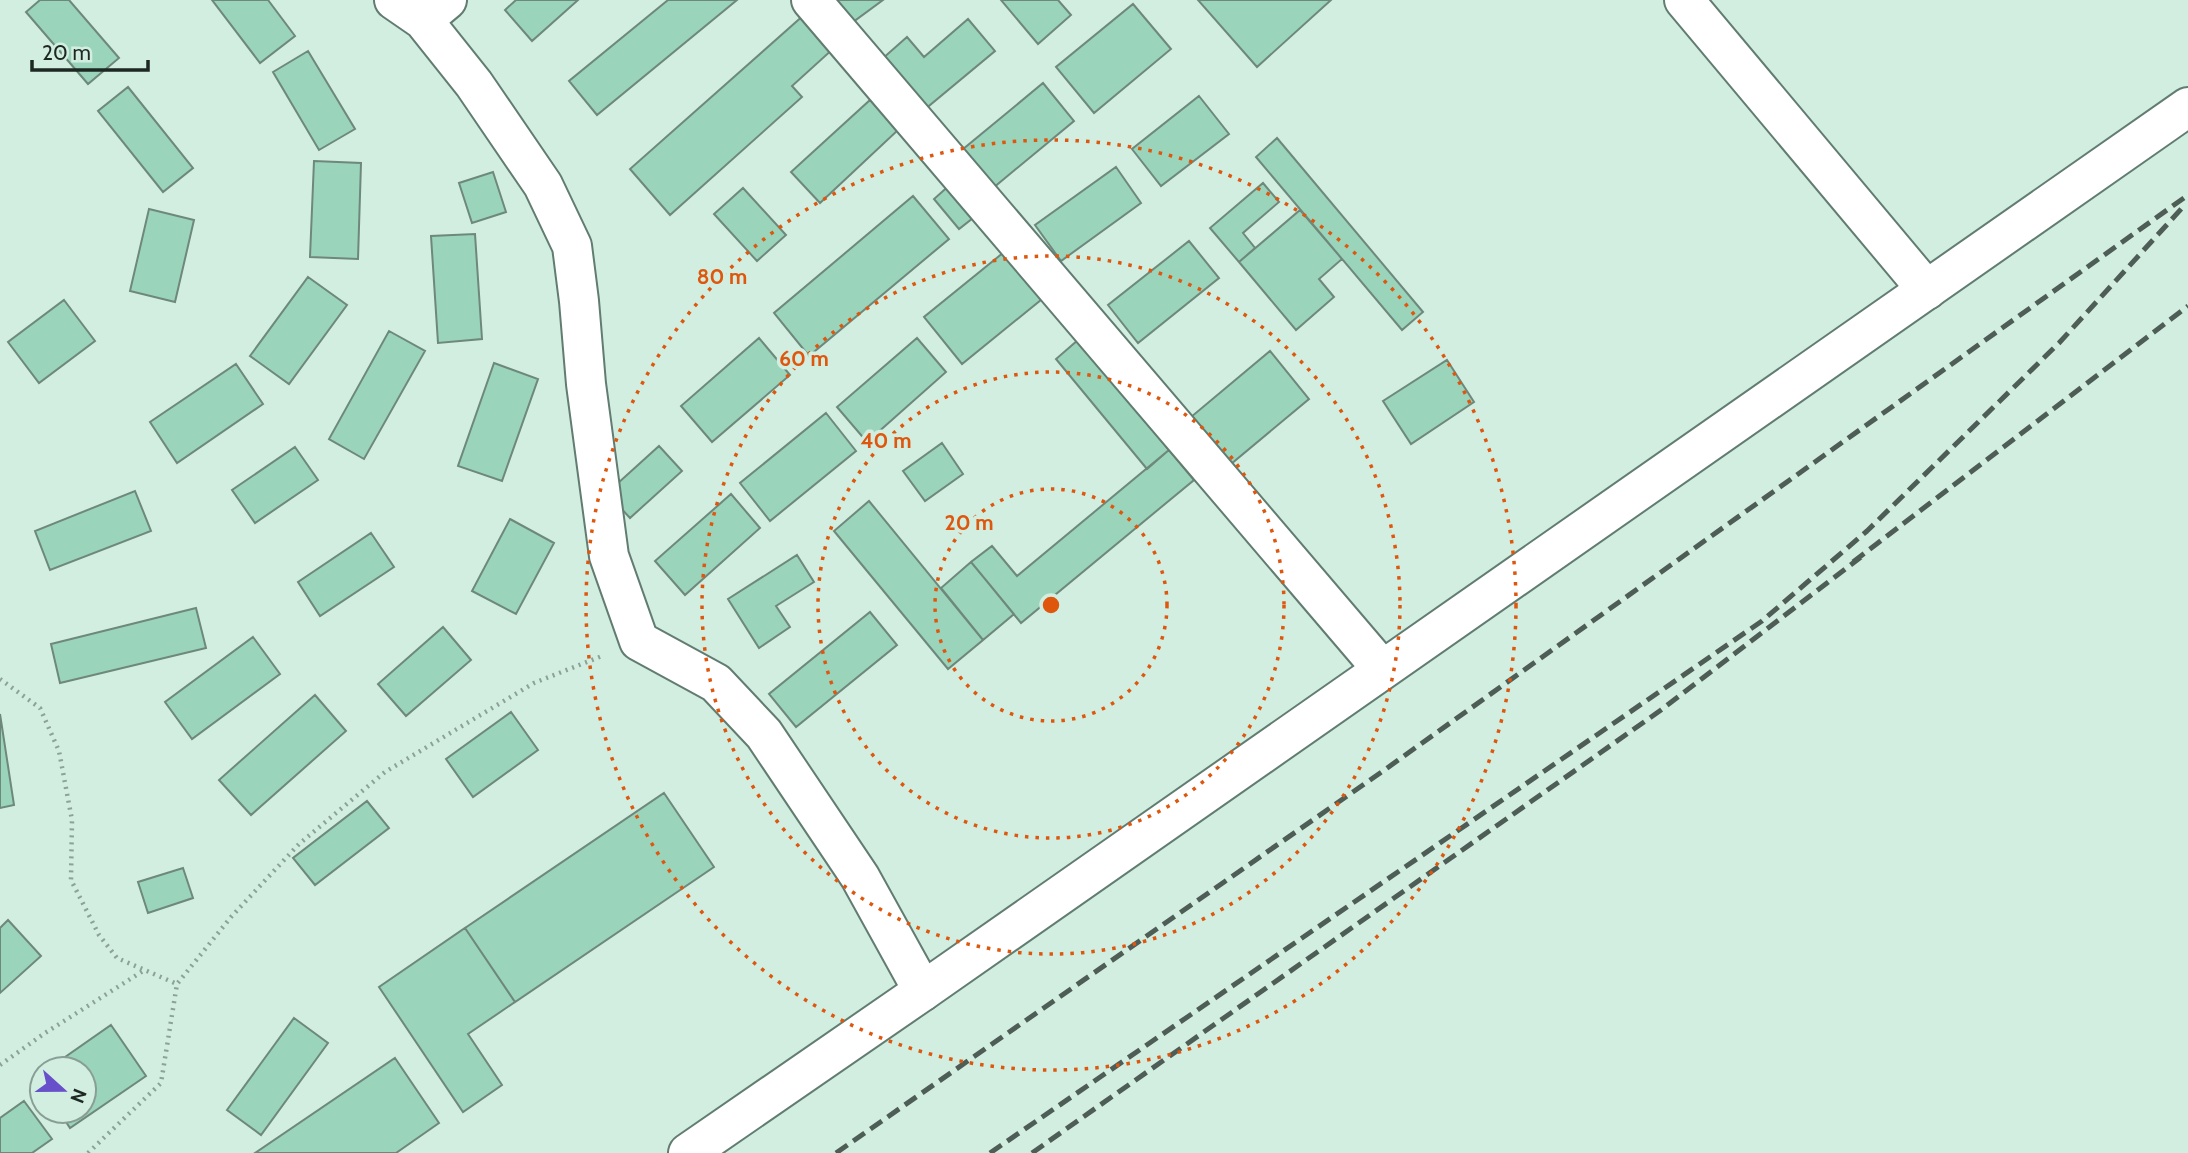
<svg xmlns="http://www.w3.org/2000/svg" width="2188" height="1153" font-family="Cabin,sans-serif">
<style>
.building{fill:#9ad4bb;stroke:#6e887c;stroke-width:2}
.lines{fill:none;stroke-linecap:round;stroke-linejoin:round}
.minor-casing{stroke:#627c71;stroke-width:42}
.major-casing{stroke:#627c71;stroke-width:42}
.path{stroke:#8ca298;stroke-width:4.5;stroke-dasharray:2 5;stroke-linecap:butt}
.minor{stroke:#fff;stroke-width:38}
.major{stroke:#fff;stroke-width:38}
.rail{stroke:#4e5d56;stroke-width:5;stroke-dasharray:14 7;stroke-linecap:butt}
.ring{fill:none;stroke:#de570d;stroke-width:3.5;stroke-dasharray:3.5 7}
.centre{fill:#de570d;stroke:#d1eee1;stroke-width:3.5}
.ring-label{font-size:21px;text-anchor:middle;font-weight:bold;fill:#de570d;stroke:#d1eee1;stroke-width:7;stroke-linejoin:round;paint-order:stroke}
</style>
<rect width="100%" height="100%" fill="#d1eee1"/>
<!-- building -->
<path class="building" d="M40 0H69L119 58 88 84 26 12Z
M212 0H268L295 36 260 63Z
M516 0H578L532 41 505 10Z
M668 0H737L597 115 569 81Z
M836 0H883L853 22Z
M1001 0H1058L1071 15 1038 44Z
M1198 0H1331L1257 67Z
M1133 4 1171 49 1094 113 1056 67Z
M805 14 834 48 792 86 802 97 670 215 630 169Z
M968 19 995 51 924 110 882 59 907 37 924 57Z
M308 51 355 129 319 150 273 72Z
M1043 83 1074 121 993 188 962 150Z
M128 87 193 168 163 192 98 111Z
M1199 96 1229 134 1161 186 1132 149Z
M870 100 898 130 820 203 791 172Z
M1277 138 1423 312 1402 330 1256 157Z
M314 161 361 163 358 259 310 257Z
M1116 167 1141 203 1061 261 1035 225Z
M493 172 506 212 472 223 459 183Z
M952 183 978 214 959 229 934 199Z
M1263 183 1279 202 1243 233 1255 248 1239 262 1210 228Z
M743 188 786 235 757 261 714 214Z
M913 196 949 239 809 356 774 313Z
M149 209 194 220 175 302 130 291Z
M1300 210 1342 259 1319 279 1334 297 1296 330 1239 262Z
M475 234 482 339 438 343 431 236Z
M1189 241 1219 278 1138 343 1108 305Z
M1009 248 1047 295 962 364 924 317Z
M308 277 347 305 289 384 250 356Z
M64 300 95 341 39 383 8 342Z
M389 331 425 351 364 459 329 439Z
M759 338 790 375 712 442 681 406Z
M917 338 946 372 867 442 837 407Z
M1078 340 1169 450 1147 469 1056 359Z
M1270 351 1309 399 1231 464 1191 417Z
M1447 360 1474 402 1411 444 1383 401Z
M494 363 538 379 502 481 458 466Z
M236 364 263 404 177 463 150 422Z
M826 413 856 451 770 521 740 483Z
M942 443 963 474 925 501 903 471Z
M659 446 682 471 630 518 607 493Z
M295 447 318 480 255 523 232 490Z
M1169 450 1194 480 1021 623 971 562 992 546 1017 576Z
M135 491 151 531 50 570 35 531Z
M731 494 760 528 685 595 655 561Z
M869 501 983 640 948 669 834 531Z
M510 519 554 543 516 614 472 591Z
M371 533 394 567 320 616 298 582Z
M797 555 814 582 776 606 790 627 759 648 728 599Z
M971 562 1014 614 983 640 941 588Z
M196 608 206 648 60 683 51 644Z
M870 612 897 645 796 727 769 694Z
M443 627 471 660 406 716 378 684Z
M253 637 280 674 192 739 165 702Z
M315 695 346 731 251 815 219 780Z
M511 712 538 750 473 797 446 759Z
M0 714 14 805 0 808Z
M664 793 714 867 515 1002 465 928Z
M367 801 389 828 315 885 293 858Z
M183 868 193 898 148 913 138 882Z
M8 920 41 956 0 993V928Z
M465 928 515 1002 468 1034 502 1085 463 1112 379 987Z
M294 1018 328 1043 261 1135 227 1110Z
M111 1025 146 1076 70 1128 59 1111H84V1069H48Z
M395 1058 439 1123 396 1153H255Z
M24 1101 52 1139 32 1153H0V1118Z"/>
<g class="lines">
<!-- minor casing -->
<g class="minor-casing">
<path id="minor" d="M394 0 423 20 474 84 543 185 572 246 579 301 586 384 609 556 639 641 716 683 764 734 860 877 923 991
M811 0 1382 669
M1684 0 1927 290
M423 20 447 0"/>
</g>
<!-- major casing -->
<g class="major-casing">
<path id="major" d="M688 1153 923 991 2188 107"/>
</g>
<!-- path -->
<path class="path" d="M0 679 40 708 59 751 72 820 71 880 99 935 117 958 177 984
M0 1065 45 1033 143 971
M88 1153 161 1083 177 984 231 917 299 844 385 772 534 683 602 656"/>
<!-- minor -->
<use href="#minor" class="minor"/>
<!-- major -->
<use href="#major" class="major"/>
<!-- rail -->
<path class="rail" d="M1853 562 2188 306
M836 1153 1383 771 2188 195
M990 1153 1762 621 1867 531 2059 343 2183 207
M1032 1153 1661 710 1861 557"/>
</g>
<!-- distance rings -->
<g class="ring">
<circle cx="1051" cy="605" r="116"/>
<circle cx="1051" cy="605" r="233"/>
<circle cx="1051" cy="605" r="349"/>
<circle cx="1051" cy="605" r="465"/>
</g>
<circle cx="1051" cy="605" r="10" class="centre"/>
<g class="ring-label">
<text x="722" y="284">80 m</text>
<text x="804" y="366">60 m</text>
<text x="886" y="448">40 m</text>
<text x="969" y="530">20 m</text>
</g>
<!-- north arrow -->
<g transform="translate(63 1090) rotate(111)"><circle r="33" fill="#d1eee1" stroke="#899f95" stroke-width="2"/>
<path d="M0-5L12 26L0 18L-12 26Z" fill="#6750c9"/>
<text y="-10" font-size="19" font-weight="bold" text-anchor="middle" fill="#1d2823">N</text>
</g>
<!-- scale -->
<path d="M32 60v10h116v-10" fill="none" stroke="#1d2823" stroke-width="3.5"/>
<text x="42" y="60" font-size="21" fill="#1d2823" stroke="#d1eee1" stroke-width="5" paint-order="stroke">20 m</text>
</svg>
